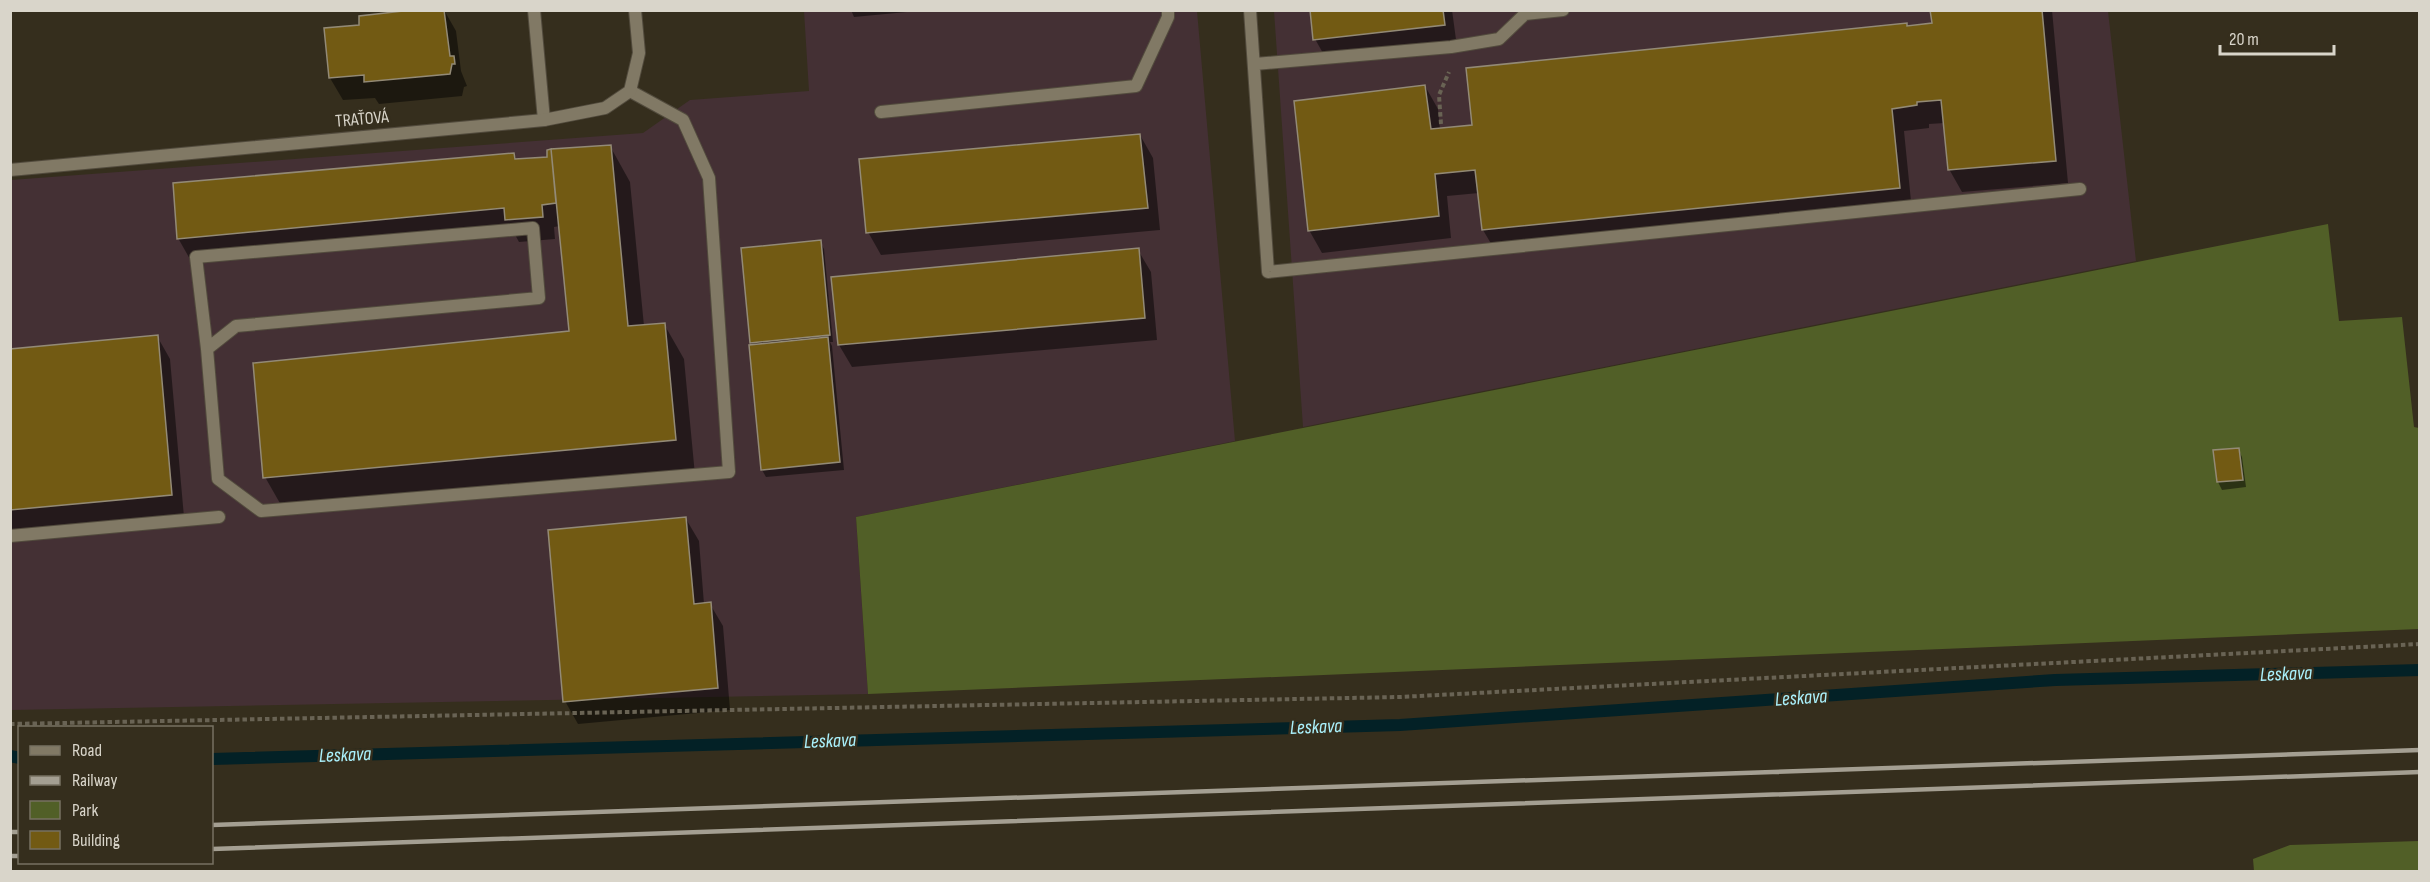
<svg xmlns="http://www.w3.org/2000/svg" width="2430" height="882" font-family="'Sofia Sans Condensed',sans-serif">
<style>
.industrial{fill:#443034}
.green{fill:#515f27}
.shadow{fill:#0007}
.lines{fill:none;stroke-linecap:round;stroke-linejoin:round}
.stream{stroke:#032126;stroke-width:12}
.building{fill:#725a13;stroke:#938a76;stroke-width:1.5}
.lane-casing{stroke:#524b3d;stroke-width:14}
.street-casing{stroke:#524b3d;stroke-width:14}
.path{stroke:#696354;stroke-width:4;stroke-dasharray:4.5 3;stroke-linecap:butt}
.lane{stroke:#817965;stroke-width:12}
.street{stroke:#817965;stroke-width:12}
.rail{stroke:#a49f92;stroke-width:4.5}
.labels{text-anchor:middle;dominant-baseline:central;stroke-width:5;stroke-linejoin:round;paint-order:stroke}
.street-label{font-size:18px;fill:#d9d5ca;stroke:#352e1d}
.water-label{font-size:20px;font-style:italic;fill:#aaf1fc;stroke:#352e1d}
</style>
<rect width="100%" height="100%" fill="#352e1d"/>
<!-- industrial -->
<path class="industrial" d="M804 11H1197L1235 441 856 517 868 694 11 710V180L643 133 690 100 809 91Z
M1274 11H2108L2136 261 1303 427Z"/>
<!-- green -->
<path class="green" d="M2328 224 2339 321 2402 317 2414 427 2419 428V629L868 694 856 517Z
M2419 841V871H2254L2253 859 2290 845Z"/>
<!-- shadow -->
<path class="shadow" d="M444 10 456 31 461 71 467 86 464 87 462 96 379 104 375 98 343 100 330 78 325 30 360 26Z
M851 10H928L854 17Z
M1311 10H1452L1457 47 1328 62 1315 39Z
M1932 10H2052L2068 183 1962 192 1949 169 1945 123 1929 124V128L1904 131 1912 211 1496 252 1483 230 1479 193 1447 196 1451 238 1322 253 1309 230 1425 86 1438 109 1440 130 1473 126 1907 24 1908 27 1933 24Z
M1140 135 1153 158 1160 230 881 255 868 232Z
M610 146 630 182 644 326 664 324 684 359 695 475 285 512 265 477 571 332 560 226 554 227 555 239 519 242 513 231 191 261 178 238 514 154 517 160 549 158V151H551Z
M820 242 824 249 833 342H830L832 346 844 470 766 477 762 470 751 343Z
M1138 250 1151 272 1157 340 852 367 839 345Z
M157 336 170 359 184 517 10 533V350Z
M2238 449 2242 457 2246 487 2222 490 2218 482 2214 452Z
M686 519 699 541 704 604H710L723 626 730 710 578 724 565 701Z"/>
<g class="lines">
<!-- stream -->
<path class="stream" d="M10 756 20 758
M212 759 1400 725 2055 680 2420 670"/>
</g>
<!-- building -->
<path class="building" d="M412 10H444L450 56H454L455 64H452L450 74 364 82V75L329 78 324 28 359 25V16Z
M1310 10H1443L1445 25 1313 40Z
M1930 10H2042L2056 161 1948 170 1941 100 1917 102V105L1892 109 1900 188 1482 230 1475 170 1435 174 1439 216 1308 231 1294 101 1425 85 1431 129 1472 125 1466 68 1907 23V26L1932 23Z
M1140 134 1148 208 866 233 859 159Z
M611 145 628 326 665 323 676 440 263 478 253 363 569 331 551 149Z
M551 149 556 203 542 205 543 217 505 220 504 208 177 239 173 183 514 153 515 159 547 157V150Z
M821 240 830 335 750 343 741 248Z
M1139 248 1145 318 838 345 831 277Z
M158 335 172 495 10 510V349Z
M828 337 840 462 761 470 749 345Z
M2239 448 2243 480 2217 482 2213 450Z
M686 517 694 604 711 602 718 688 563 702 548 530Z"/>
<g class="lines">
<!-- lane casing -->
<g class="lane-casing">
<path id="lane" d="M534 10 544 120
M1250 10 1268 272 2080 189
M1255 64 1451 47 1499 39 1525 14 1563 10
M881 112 1136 86 1168 17V10
M207 349 196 257 533 228 539 298 236 326 207 349 218 479 261 511 729 472 709 178 683 120 630 91
M10 536 219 517"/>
</g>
<!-- street casing -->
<g class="street-casing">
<path id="street" d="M10 170 544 120 605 108 630 91 639 53 635 10"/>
</g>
<!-- path -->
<path class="path" d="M1441 124 1439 95 1449 72
M10 724 1400 697 2420 644"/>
<!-- lane -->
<use href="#lane" class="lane"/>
<!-- street -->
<use href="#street" class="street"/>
<!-- rail -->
<path class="rail" d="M212 825 2420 750
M10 832H20
M212 849 2420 772
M10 856H20"/>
</g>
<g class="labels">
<!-- street labels -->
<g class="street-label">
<text transform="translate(362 119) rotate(-5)">TRAŤOVÁ</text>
</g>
<!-- water labels -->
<g class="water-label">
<text transform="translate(2286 674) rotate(-2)">Leskava</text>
<text transform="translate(1801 698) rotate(-4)">Leskava</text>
<text transform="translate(1316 727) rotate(-2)">Leskava</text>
<text transform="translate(830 741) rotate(-2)">Leskava</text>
<text transform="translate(345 755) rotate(-2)">Leskava</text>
</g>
</g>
<!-- border -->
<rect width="2430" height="882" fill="none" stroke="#d9d5ca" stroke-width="24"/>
<!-- legend -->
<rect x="18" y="726" width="195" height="138" fill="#352e1d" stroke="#777162" stroke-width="1.5"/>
<rect x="30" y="746" width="30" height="9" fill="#817965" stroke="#777162" stroke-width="1.5"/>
<text x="72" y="756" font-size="18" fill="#d9d5ca">Road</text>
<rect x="30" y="776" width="30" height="9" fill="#a49f92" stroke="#777162" stroke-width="1.5"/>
<text x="72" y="786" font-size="18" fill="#d9d5ca">Railway</text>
<rect x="30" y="801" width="30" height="18" fill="#515f27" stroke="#777162" stroke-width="1.5"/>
<text x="72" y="816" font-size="18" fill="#d9d5ca">Park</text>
<rect x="30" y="831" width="30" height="18" fill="#725a13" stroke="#777162" stroke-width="1.5"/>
<text x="72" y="846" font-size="18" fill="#d9d5ca">Building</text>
<!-- scale -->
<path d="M2220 45v9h114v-9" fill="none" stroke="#d9d5ca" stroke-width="3"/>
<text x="2229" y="45" font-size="18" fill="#d9d5ca" stroke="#352e1d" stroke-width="4.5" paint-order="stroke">20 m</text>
</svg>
